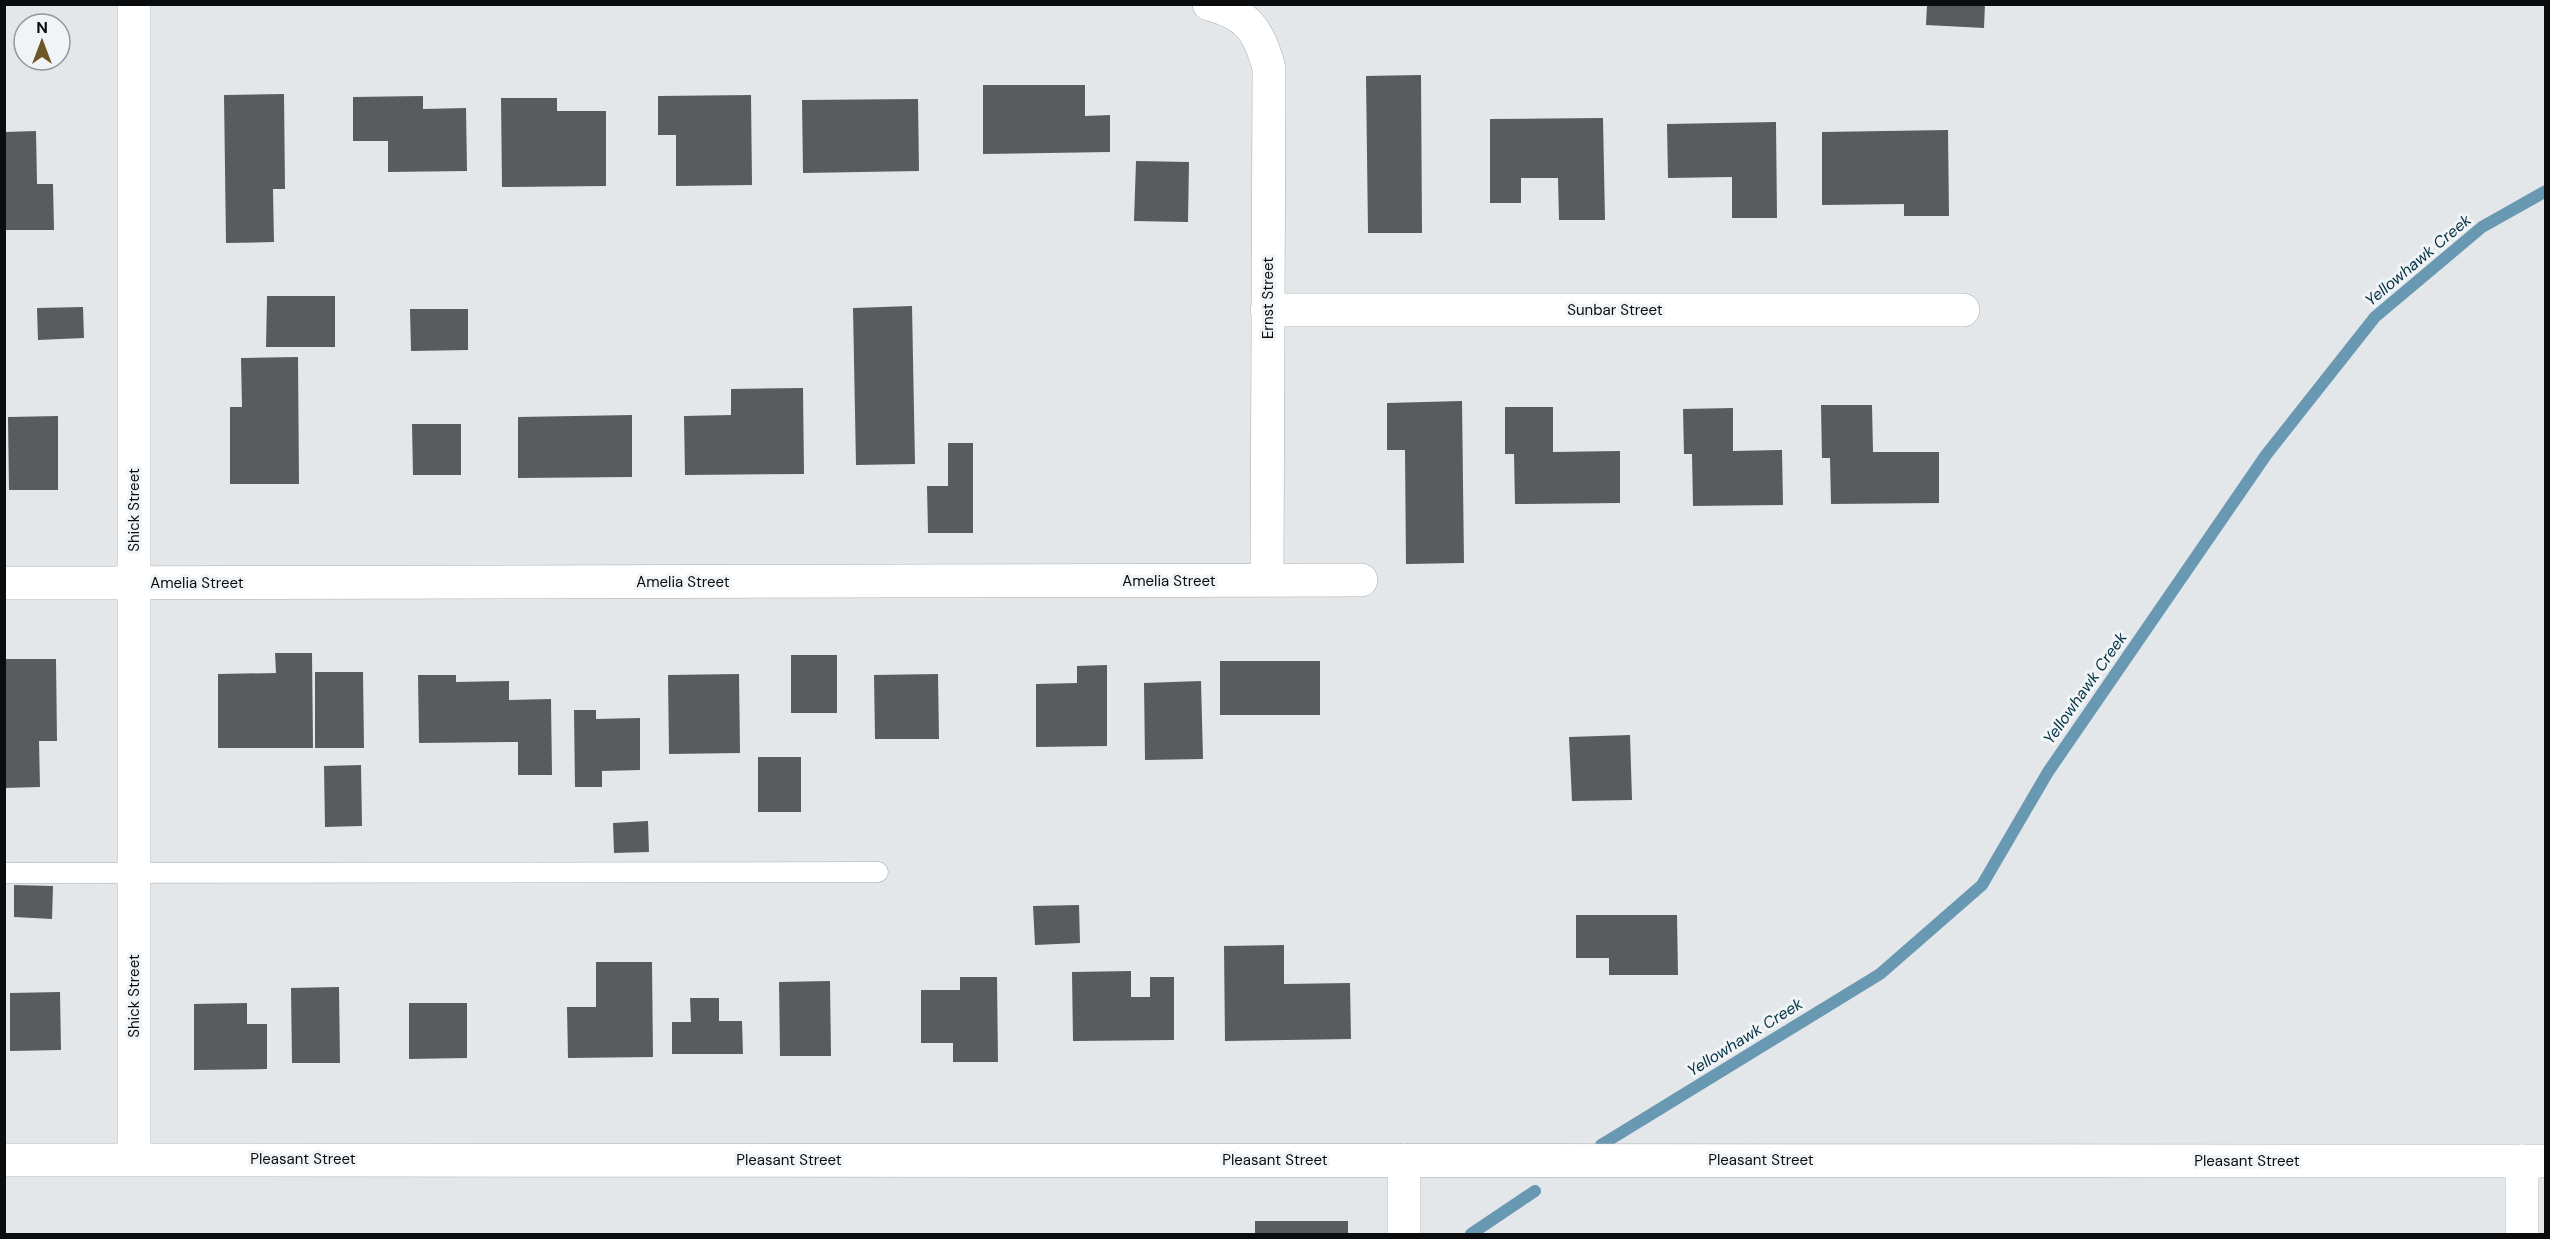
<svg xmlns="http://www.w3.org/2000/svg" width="2550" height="1239" font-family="'DM Sans',sans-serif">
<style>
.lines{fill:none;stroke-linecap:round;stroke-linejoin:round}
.stream{stroke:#6898b2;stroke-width:12}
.building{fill:#595c5e}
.service-casing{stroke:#a8acae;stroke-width:21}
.minor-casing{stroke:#a8acae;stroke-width:34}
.tertiary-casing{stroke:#a8acae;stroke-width:34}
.service{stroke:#fff;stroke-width:20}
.minor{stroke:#fff;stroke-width:33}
.tertiary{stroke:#fff;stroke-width:33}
.labels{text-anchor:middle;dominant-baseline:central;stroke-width:6;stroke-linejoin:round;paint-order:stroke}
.street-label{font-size:15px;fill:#0b0c0d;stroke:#f1f4f6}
.water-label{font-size:16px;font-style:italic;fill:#053244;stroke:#f1f4f6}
</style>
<rect width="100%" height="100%" fill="#e4e7e9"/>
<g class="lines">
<!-- stream -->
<path class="stream" d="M1601 1145 1880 974 1982 885 2048 772 2266 455 2375 317 2482 227 2546 191
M1471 1234 1535 1191"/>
</g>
<!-- building -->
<path class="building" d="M1927 4H1985L1984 28 1926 25Z
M1421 75 1422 233H1368L1366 76Z
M983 85H1085V116L1110 115V152L983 154Z
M284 94 285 189H273L274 242 226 243 224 95Z
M751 95 752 185 676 186V135H658V96Z
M423 96V109L466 108 467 171 388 172V141H353V97Z
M501 98H557V111H606V186L502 187Z
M918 99 919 171 803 173 802 100Z
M1603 118 1605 220H1559L1558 178H1521V203H1490V119Z
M1776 122 1777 218H1732V177L1668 178 1667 124Z
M1948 130 1949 216H1904V204L1822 205V132Z
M36 131 37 184H53L54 230H4V132Z
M1136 161 1189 162 1188 222 1134 221Z
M267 296H335V347H266Z
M912 306 915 464 856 465 853 308Z
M83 307 84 338 38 340 37 308Z
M410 309H468V350L411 351Z
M298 357 299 484H230V407H242L241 358Z
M803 388 804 474 685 475 684 416 731 415V389Z
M1462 401 1464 563 1406 564 1405 450H1387V403Z
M1821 405H1872L1873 452H1939V503L1831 504 1830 458H1822Z
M1505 407H1553V452L1620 451V503L1515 504 1514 454H1505Z
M1733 408V451L1782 450 1783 505 1693 506 1692 454H1684L1683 409Z
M632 415V477L518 478V417Z
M58 416V490H9L8 417Z
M412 424H461V475H413Z
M948 443H973V533H928L927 486H948Z
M275 653H312L313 748H218V674L276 673Z
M791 655H837V713H791Z
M4 659H56L57 741H39L40 787 4 788Z
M1220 661H1320V715H1220Z
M1107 665V746L1036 747V684L1077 683V666Z
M315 672H363L364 748H315Z
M739 674 740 753 669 754 668 675Z
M938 674 939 739H875L874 675Z
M418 675H456V682L509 681V700L551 699 552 775H518V742L419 743Z
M1201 681 1203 759 1145 760 1144 683Z
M574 710H596V719L640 718V770L602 771V787H575Z
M1630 735 1632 800 1572 801 1569 737Z
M758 757H801V812H758Z
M361 765 362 826 325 827 324 766Z
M648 821 649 852 614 853 613 823Z
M14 885 53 886 52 919 14 917Z
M1079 905 1080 943 1035 945 1033 906Z
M1576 915H1677L1678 975H1609V958H1576Z
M1284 945V984L1350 983 1351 1039 1225 1041 1224 946Z
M596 962H652L653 1057 568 1058 567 1007H596Z
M1131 971V997H1150V977H1174V1040L1073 1041 1072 972Z
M960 977H997L998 1062H953V1043H921V990H960Z
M830 981 831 1056H780L779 982Z
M339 987 340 1063H292L291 988Z
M60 992 61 1050 10 1051V993Z
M690 998H719V1021H742L743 1054H672V1022H691Z
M247 1003V1024H267V1069L194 1070V1004Z
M409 1003H467V1058L409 1059Z
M1255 1221H1348V1234H1255Z"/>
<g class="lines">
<!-- service casing -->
<g class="service-casing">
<path id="service" d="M4 873 878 872"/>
</g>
<!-- minor casing -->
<g class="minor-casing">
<path id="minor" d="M134 4V1159
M1209 4C1248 14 1259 31 1269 68L1267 580
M1267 310H1963
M4 583 1361 580
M1404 1234V1160
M2522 1234V1161"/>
</g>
<!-- tertiary casing -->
<g class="tertiary-casing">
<path id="tertiary" d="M4 1160 2546 1161"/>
</g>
<!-- service -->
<use href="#service" class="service"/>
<!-- minor -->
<use href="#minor" class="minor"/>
<!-- tertiary -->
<use href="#tertiary" class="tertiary"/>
</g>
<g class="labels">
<!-- street labels -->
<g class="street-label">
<text transform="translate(1268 298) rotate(-90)">Ernst Street</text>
<text x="1615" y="310">Sunbar Street</text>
<text transform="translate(134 510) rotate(-90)">Shick Street</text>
<text x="1169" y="581">Amelia Street</text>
<text x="683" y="582">Amelia Street</text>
<text x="197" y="583">Amelia Street</text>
<text transform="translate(134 996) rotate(-90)">Shick Street</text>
<text x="303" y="1159">Pleasant Street</text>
<text x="789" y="1160">Pleasant Street</text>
<text x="1275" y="1160">Pleasant Street</text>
<text x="1761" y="1160">Pleasant Street</text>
<text x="2247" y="1161">Pleasant Street</text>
</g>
<!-- water labels -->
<g class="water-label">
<text transform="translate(2418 260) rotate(-40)">Yellowhawk Creek</text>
<text transform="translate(2085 688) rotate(-55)">Yellowhawk Creek</text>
<text transform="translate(1745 1037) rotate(-32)">Yellowhawk Creek</text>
</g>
</g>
<!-- border -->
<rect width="2550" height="1239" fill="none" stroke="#0b0c0d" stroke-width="12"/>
<!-- north arrow -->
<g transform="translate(42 42)"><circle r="28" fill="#f1f4f6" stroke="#959799" stroke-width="1.5"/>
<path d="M0-4.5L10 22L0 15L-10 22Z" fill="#6e5627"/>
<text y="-9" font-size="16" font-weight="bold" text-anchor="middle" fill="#0b0c0d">N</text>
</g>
</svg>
